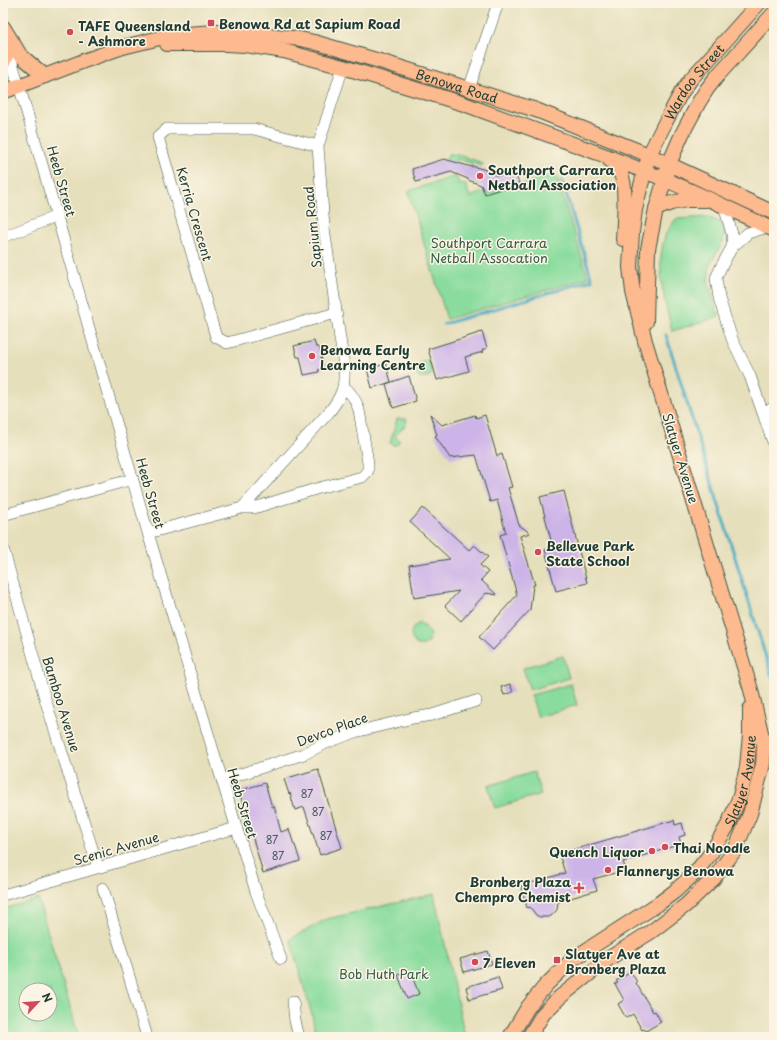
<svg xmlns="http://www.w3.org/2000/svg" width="777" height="1040" font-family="'Playpen Sans',sans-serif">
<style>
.green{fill:#89dc9d;stroke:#548c68;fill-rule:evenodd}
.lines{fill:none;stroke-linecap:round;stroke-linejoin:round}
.stream{stroke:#42abc1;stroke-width:3}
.building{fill:#cdb4e8}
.minor-casing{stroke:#3d5548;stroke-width:12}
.major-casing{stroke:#3d5548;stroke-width:16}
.minor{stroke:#fff;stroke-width:11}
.major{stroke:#fcba8e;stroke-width:14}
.poi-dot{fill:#d1495b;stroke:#fcf5e5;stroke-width:1.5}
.labels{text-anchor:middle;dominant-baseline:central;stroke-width:3;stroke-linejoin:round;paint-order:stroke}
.number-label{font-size:11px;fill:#4a5b61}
.poi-label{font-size:13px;font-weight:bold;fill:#1f3d34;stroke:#fcf5e5;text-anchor:start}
.street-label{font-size:13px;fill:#1f3d34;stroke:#fcf5e5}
.park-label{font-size:13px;fill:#345d49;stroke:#fcf5e5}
</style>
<rect width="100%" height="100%" fill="#fcf5e5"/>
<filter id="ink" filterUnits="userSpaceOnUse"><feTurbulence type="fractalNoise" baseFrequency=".025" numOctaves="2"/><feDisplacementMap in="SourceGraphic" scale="8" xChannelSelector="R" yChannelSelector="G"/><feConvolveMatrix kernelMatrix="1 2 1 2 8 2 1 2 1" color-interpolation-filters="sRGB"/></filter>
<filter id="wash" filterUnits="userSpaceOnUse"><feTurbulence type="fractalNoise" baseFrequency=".012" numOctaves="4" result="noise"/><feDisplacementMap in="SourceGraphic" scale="16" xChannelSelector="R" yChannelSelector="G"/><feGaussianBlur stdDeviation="0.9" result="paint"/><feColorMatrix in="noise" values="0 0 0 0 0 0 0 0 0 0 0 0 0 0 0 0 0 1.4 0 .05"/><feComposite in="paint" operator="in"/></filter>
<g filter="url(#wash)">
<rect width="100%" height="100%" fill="#e6dfbb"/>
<!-- green -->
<path class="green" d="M448 154C457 153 473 160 483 163L482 166 457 159 456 163 446 160Z
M556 174 588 278 447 319 408 191 456 176 459 183 466 185 470 197 471 198 472 196 484 192 485 194Z
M708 217 722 223 725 230 723 242 710 264 708 281 719 317 672 331C665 301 654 265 666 234 668 229 673 224 676 219Z
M423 361H426L429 362 432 372 430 376 421 378 415 373C416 369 418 363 423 361Z
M397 419H407L406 424 395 436 400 441 396 445H393L390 443Z
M420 622 422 626H425L426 628V629L430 633 429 642 424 645H417L412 639 411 632 413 628Z
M563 656 569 678 530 690 523 668Z
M571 684 577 705 538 717 531 695Z
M534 772 541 794 495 808 488 786Z
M434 894 465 1037H316L312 1015 290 939 327 919Z
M38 899 79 1037H3V909ZM26 990H50V1014H26Z"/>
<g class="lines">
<!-- stream -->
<path class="stream" d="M444 324 592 280 562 180
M666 335 774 683"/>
</g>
<g id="blocks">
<!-- building -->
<path class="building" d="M444 159 472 167V166L486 170V172L498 176 507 173 516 176 519 183 485 194 481 185 468 180V179L451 172 416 182 412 169Z
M482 332 487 348 482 350 483 352 465 357 469 371 437 380 428 349Z
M314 341 316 347H319L324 369 318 370 319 372 304 375 300 357H297L294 346Z
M386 364 391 382 372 388 367 369Z
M409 376 416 401 393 408 386 384Z
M430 414 442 425 475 415 476 418 485 415 497 456 502 454 512 487 508 488 519 525 530 533 520 536 535 585H533L530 610 493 650 479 637 517 595 500 535 506 533 497 500 490 502 476 455 450 458 435 436 437 435Z
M564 491 587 583 556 591 545 550 553 548 540 497Z
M423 508 469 550 474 545 488 557 480 565 488 572 481 580 497 595 486 593 461 621 445 606 459 591 414 598 409 565 450 559 410 522Z
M510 684 513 692 504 695 501 687Z
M318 769 342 848 320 855 304 807 295 810 290 793 289 794 284 779Z
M265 783 272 807 274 806 281 832 289 829 294 845H295L300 861 263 873 240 794 241 790Z
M674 820 675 825 682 823 685 835 679 837 681 844 623 862 626 870 593 879 597 890 558 902 557 910 551 916 548 917H540L536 915 530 907 527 908 521 886 565 873 559 854Z
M488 951 492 964 464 972 460 959Z
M410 971 419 994 407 999 398 975Z
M631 972 637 982 636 983 653 1012 655 1011 661 1022 646 1031 644 1029 642 1030 633 1014 626 1018 618 1004 624 1000 615 984 618 983 616 981Z
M498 977 502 990 469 999 466 987Z"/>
</g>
</g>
<g filter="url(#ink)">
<use href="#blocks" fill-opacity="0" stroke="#3d5548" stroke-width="1"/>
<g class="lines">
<!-- minor casing -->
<g class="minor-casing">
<path id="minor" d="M7 46 26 109 148 533 222 780 256 892 281 959
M469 89 498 3
M318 146 254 129H167L158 137 216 337 227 343 336 313
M724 206 732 234V247
M767 227 748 233 732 247 721 267 716 278 719 298 732 339 750 376 774 445
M3 237 57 216
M763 412 774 408
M242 508H254L319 488 362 477 367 472 368 470V463L359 410C356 400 352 393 344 387
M3 515 133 479
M148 533 242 508 330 411C343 394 345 387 344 366L324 228 318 146 343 67
M3 548 46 702 98 867
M222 780 304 754 326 743 355 732 413 718 432 715 476 701
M103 888 147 1037
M3 895 236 828
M293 1001 295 1021 299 1037"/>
</g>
<!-- major casing -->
<g class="major-casing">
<g id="major">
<path d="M3 27 20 55 45 76"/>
<path d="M167 44H226L245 45 284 51 343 67 464 104 606 156 664 179 711 200 774 230"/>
<path d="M3 63 8 51"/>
<path id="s1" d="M3 92 89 59 123 47 172 35 215 32H244L300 39 314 42 383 62 536 110 649 155 774 213"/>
<path d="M609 159C614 164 618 168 621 174 627 187 624 223 623 239"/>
<path d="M656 209 671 203 687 200H706"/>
<path d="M646 322 648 249 656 209 669 164 682 134 699 102 707 89 718 75 774 13"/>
<path id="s2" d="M510 1037 528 1007 546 985 573 959 658 904 674 892 695 873 711 853 728 825 740 796 747 767 750 735V709"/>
<path id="s3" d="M529 1037 543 1014 560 997 608 959 652 931 686 905 714 878 735 850 750 814 763 764 764 745 751 690 645 341 633 292 630 267 632 232 635 210 640 189 649 155 666 121 681 93 691 79 759 3"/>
</g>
</g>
<!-- minor -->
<use href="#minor" class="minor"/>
<!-- major -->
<use href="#major" class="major"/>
</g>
</g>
<!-- markers -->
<g class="poi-dot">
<rect x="207" y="19" width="8" height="8" rx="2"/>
<circle cx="70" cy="32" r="4"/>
<circle cx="480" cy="176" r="4"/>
<circle cx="312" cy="356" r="4"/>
<circle cx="538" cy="552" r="4"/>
<circle cx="665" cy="847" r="4"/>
<circle cx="652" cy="851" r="4"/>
<circle cx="608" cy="870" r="4"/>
<path d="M577 882h4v4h4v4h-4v4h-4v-4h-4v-4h4z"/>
<rect x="553" y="956" width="8" height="8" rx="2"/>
<circle cx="475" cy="962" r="4"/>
</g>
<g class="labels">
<!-- number labels -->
<g class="number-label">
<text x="307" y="793">87</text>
<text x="318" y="811">87</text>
<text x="326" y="835">87</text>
<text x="272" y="839">87</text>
<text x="278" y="855">87</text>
</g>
<!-- poi labels -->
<g class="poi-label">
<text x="219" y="23">Benowa Rd at Sapium Road</text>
<text x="78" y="25">TAFE Queensland<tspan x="78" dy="15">- Ashmore</tspan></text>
<text x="488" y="169">Southport Carrara<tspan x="488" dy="15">Netball Association</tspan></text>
<text x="320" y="349">Benowa Early<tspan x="320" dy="15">Learning Centre</tspan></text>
<text x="546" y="545">Bellevue Park<tspan x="546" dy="15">State School</tspan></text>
<text x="673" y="847">Thai Noodle</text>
<text x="644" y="851" text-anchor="end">Quench Liquor</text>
<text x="616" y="870">Flannerys Benowa</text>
<text x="571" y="881" text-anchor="end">Bronberg Plaza<tspan x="571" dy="15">Chempro Chemist</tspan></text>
<text x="565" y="953">Slatyer Ave at<tspan x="565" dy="15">Bronberg Plaza</tspan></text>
<text x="483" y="962">7 Eleven</text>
</g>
<!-- street labels -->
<g class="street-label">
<text stroke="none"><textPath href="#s3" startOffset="1088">Wardoo Street</textPath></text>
<text stroke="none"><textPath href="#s1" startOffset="471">Benowa Road</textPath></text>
<text transform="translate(62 181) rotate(74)">Heeb Street</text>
<text transform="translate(195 214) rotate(74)">Kerria Crescent</text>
<text transform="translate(312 227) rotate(-96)">Sapium Road</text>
<text transform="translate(681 458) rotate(73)">Slatyer Avenue</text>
<text transform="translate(151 493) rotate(74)">Heeb Street</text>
<text transform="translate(62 704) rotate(73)">Bamboo Avenue</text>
<text transform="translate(332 729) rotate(-20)">Devco Place</text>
<text stroke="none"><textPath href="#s2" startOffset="355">Slatyer Avenue</textPath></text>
<text transform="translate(243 803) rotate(73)">Heeb Street</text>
<text transform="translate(116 848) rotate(-16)">Scenic Avenue</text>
</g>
<!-- park labels -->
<g class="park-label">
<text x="489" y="242">Southport Carrara<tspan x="489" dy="15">Netball Assocation</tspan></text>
<text x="384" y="973">Bob Huth Park</text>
</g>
</g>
<!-- margin -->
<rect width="777" height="1040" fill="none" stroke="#fcf5e5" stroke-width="16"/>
<!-- north arrow -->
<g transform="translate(38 1002) rotate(64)"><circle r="19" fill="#fcf5e5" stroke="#a4ab9e"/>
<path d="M0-3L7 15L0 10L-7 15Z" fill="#d1495b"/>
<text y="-6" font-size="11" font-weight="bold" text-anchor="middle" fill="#1f3d34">N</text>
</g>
</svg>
